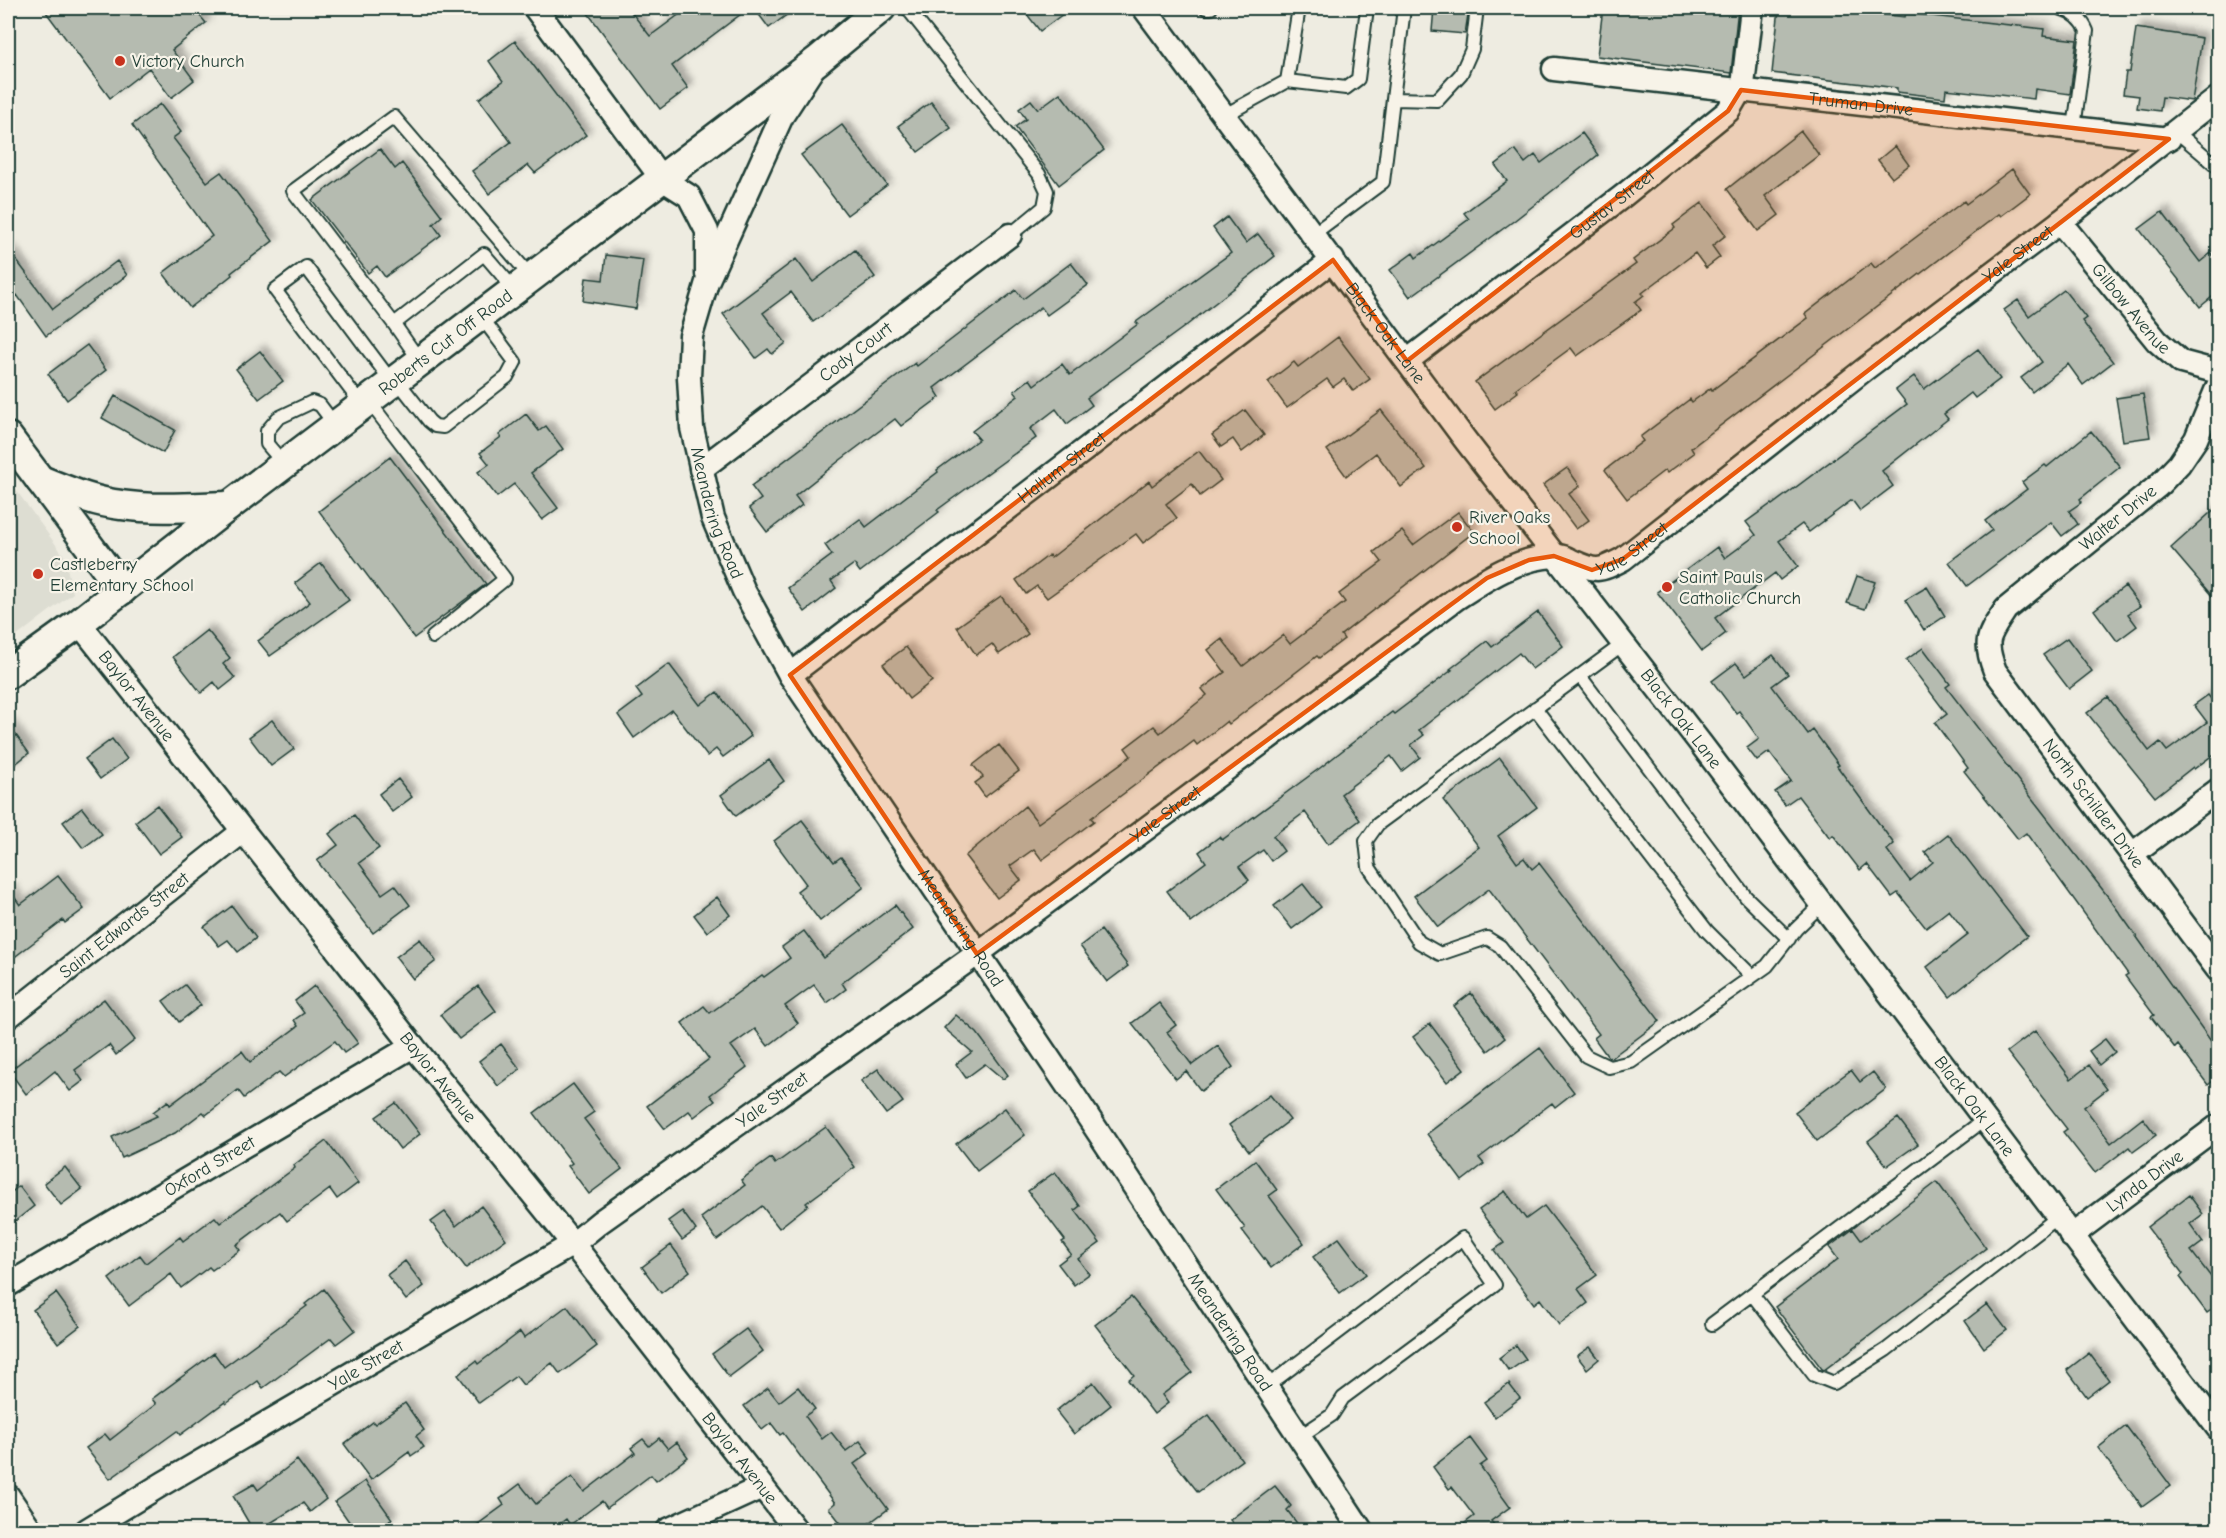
<svg xmlns="http://www.w3.org/2000/svg" width="2226" height="1538" font-family="'Comic Neue',sans-serif">
<style>
.built{fill:#ddddd2}
.building{fill:#b5bbb0;stroke:#1f3d34;stroke-width:1.5;filter:url(#shadow)}
.lines{fill:none;stroke-linecap:round;stroke-linejoin:round}
.service-casing{stroke:#1f3d34;stroke-width:16}
.minor-casing{stroke:#1f3d34;stroke-width:27}
.tertiary-casing{stroke:#1f3d34;stroke-width:33}
.service{stroke:#f7f3e8;stroke-width:12}
.minor{stroke:#f7f3e8;stroke-width:22}
.tertiary{stroke:#f7f3e8;stroke-width:28}
.marked{fill:#e8590c;fill-opacity:0.2;stroke:#e8590c;stroke-width:4.5;stroke-linejoin:round}
.poi-dot{fill:#c8321e;stroke:#f7f3e8;stroke-width:2}
.labels{text-anchor:middle;dominant-baseline:central;stroke-width:4.5;stroke-linejoin:round;paint-order:stroke}
.poi-label{font-size:18px;fill:#1f3d34;stroke:#f7f3e8;text-anchor:start}
.street-label{font-size:18px;fill:#1f3d34;stroke:#f7f3e8}
</style>
<defs>
<filter id="shadow"><feDropShadow dx="5.5" dy="-5.5" stdDeviation="3" flood-color="#0004"/></filter>
</defs>
<rect width="100%" height="100%" fill="#eeece1"/>
<filter id="ink" filterUnits="userSpaceOnUse"><feTurbulence type="fractalNoise" baseFrequency=".0167" numOctaves="2"/><feDisplacementMap in="SourceGraphic" scale="12" xChannelSelector="R" yChannelSelector="G"/><feConvolveMatrix kernelMatrix="1 2 1 2 8 2 1 2 1" color-interpolation-filters="sRGB"/></filter>
<g filter="url(#ink)">
<!-- built -->
<path class="built" d="M8 479 64 556 73 593 8 643Z"/>
<!-- building -->
<path class="building" d="M43 8H193L206 23 172 50 194 80 171 98 149 68 110 98Z
M584 8H628L650 36 688 8H749L672 66 688 88 660 109Z
M754 8H796L769 28Z
M1022 8H1071L1040 31Z
M1434 8H1469L1465 34 1432 31Z
M1603 8H1738L1731 73 1597 56Z
M1779 8H1827L1905 17 1906 13 2044 29 2043 36 2077 40 2070 94 2035 89 2034 99 1946 89 1945 98 1897 92V88L1772 73Z
M2136 28 2202 38 2192 101 2162 97 2160 111 2137 108 2139 96 2123 94 2126 72H2130Z
M515 41 586 135 535 173 528 165 489 194 472 171 511 142 479 99 503 81 489 61Z
M1060 93 1104 150 1059 185 1015 127 1026 119 1019 109 1031 100 1038 109Z
M931 102 951 128 918 152 898 126Z
M160 104 181 132 173 138 207 182 221 172 273 241 231 273 232 275 190 308 163 273 212 236 132 125Z
M842 125 887 185 847 215 801 155Z
M1801 131 1819 155 1765 196 1779 215 1758 231 1727 189Z
M1582 133 1598 155 1515 220 1410 297 1390 270 1413 253 1416 258 1469 219 1464 213 1507 181 1495 165 1515 150 1525 163 1535 155 1541 163Z
M1895 146 1909 165 1892 178 1878 160Z
M380 149 395 169 402 163 442 216 433 224 441 235 385 277 377 266 368 273 312 200Z
M2012 169 2030 194 2001 216 1999 214 1691 448 1694 453 1667 473 1665 470 1627 499 1605 470 1643 441 1640 437 1690 399 1692 402 1711 388 1712 390 1808 318 1805 314 1871 263 1875 268 1964 201 1966 204Z
M1702 203 1726 235 1712 246 1720 257 1706 268 1695 253 1642 293 1644 295 1635 302 1641 310 1577 356 1571 348 1515 389 1518 392 1495 409 1475 382 1636 264 1633 260 1675 228 1673 225Z
M2162 212 2200 262 2211 253 2218 262V292L2200 307 2139 229Z
M1227 217 1246 243 1258 234 1275 256 1187 325 1087 398 1092 405 1067 424 1056 409 1030 429 1036 438 937 510 939 512 860 572 854 564 831 581 836 588 805 612 788 588 832 555 825 545 860 519 866 527 938 472 937 470 979 439 972 431 1018 396 1014 391 1030 379 1034 385 1062 364 1070 375 1138 324 1136 322 1231 253 1213 228Z
M8 249 53 309 117 261 127 275 46 336 17 295 8 302Z
M855 250 875 277 837 305 813 322 791 292 763 313 786 343 772 354 768 349 756 358 723 314 796 259 813 282Z
M606 255 643 260 636 309 583 301 586 278 603 280Z
M1071 263 1088 285 1047 315 1041 307 934 388 940 397 901 426 895 419 839 461 795 496 802 505 767 532 749 508 761 499 751 486 915 363 917 366 1016 290 1023 299Z
M2064 290 2086 318 2082 321 2113 362 2083 385 2068 364 2032 392 2021 378 2042 362 2004 310 2018 300 2029 316Z
M1338 337 1370 379 1353 391 1344 379 1333 387 1327 379 1287 408 1268 382 1294 362 1298 367Z
M87 345 106 370 67 400 48 374Z
M1978 349 2000 379 1975 398 1971 393 1944 414 1948 419 1882 471 1893 486 1860 511 1852 500 1809 532 1802 524 1779 541 1798 566 1780 580 1775 573 1715 618 1726 633 1702 651 1657 592 1717 547 1725 558 1756 535 1746 522 1771 504 1772 505 1907 404 1896 390 1914 376 1924 389Z
M260 351 283 381 259 399 236 369Z
M2143 394 2150 437 2123 441 2116 398Z
M115 396 175 430 163 453 102 418Z
M1245 410 1264 435 1242 452 1233 439 1221 447 1212 435Z
M1381 410 1426 468 1401 487 1376 453 1346 476 1327 450Z
M526 414 539 431 546 426 563 449 531 473 558 508 542 520 514 484 497 497 478 472 489 464 480 453 501 437 499 435Z
M2091 431 2120 467 2080 499 2082 502 2069 511 2078 524 2062 536 2051 522 1967 586 1949 562 1992 530 1985 521 2027 489 2022 482 2045 465 2047 467Z
M1199 451 1221 480 1200 496 1192 484 1166 504 1177 518 1143 543 1136 534 1047 598 1037 586 1026 594 1016 580 1049 555 1051 558 1149 481 1152 486Z
M390 457 486 584 414 638 319 511Z
M1567 468 1580 486 1569 494 1589 520 1576 529 1543 485Z
M2218 506V603L2171 548Z
M1458 512 1474 532 1341 635 1344 639 1319 658 1317 656 1229 724 1227 721 1197 745 1194 741 1091 818 1094 821 1042 860 1034 849 1010 866 1021 880 997 898 965 856 1025 806 1038 823 1131 756 1125 748 1154 726 1160 733 1207 695 1202 689 1225 672 1208 650 1222 639 1243 666 1283 635 1290 644 1345 602 1339 594 1382 562 1374 552 1402 531 1413 545Z
M321 563 349 600 270 656 258 641 310 602 295 583Z
M1857 576 1875 582 1865 609 1847 603Z
M2125 586 2140 606 2128 614 2137 626 2117 641 2094 610Z
M1927 587 1945 616 1924 630 1905 600Z
M1001 596 1028 634 999 654 992 644 976 655 957 627Z
M1538 612 1563 646 1532 669 1519 653 1419 730 1424 735 1411 745 1420 757 1402 771 1391 756 1341 794 1360 820 1328 844 1305 812 1273 836 1284 851 1271 861 1263 850 1239 867 1249 880 1191 923 1167 891 1206 862 1199 852 1219 837 1222 840 1320 768 1392 712 1394 714 1452 670 1450 669 1487 641 1492 647Z
M207 630 230 658 223 664 235 678 220 690 214 682 201 693 173 657Z
M2067 638 2092 671 2069 689 2043 655Z
M906 647 932 681 909 699 883 664Z
M1923 648 1950 684 1946 687 2109 898 2218 1051V1077L2208 1085 2178 1045 2175 1048 2151 1017 2154 1015 2125 976 2128 974 2026 833 2018 839 1964 771 1968 768 1935 723 1947 714 1906 660Z
M1773 655 1788 674 1772 686 1808 734 1813 730 1839 765 1837 766 1894 844 1887 850 1910 881 1933 862 1925 852 1948 834 2027 936 1950 997 1927 967 1968 935 1949 910 1926 928 1898 893 1892 897 1867 864 1860 870 1833 835 1830 838 1798 796 1785 805 1775 792 1791 781 1769 752 1757 761 1747 748 1759 739 1739 711 1736 713 1712 681 1736 663 1746 675Z
M669 664 700 705 717 692 751 736 723 757 716 749 707 756 672 710 634 738 618 715 642 697 636 689Z
M2208 695 2218 708V751L2194 769 2193 767 2155 797 2087 713 2108 697 2149 751 2160 742 2167 751 2207 722 2194 705Z
M272 720 294 749 271 766 249 737Z
M8 724 29 753 8 770Z
M112 739 127 759 100 779 85 759Z
M999 745 1019 771 985 797 975 783 983 777 973 765Z
M1500 758 1537 807 1498 836 1517 863 1524 858 1532 869 1539 863 1660 1021 1611 1058 1608 1057 1594 1038 1599 1034 1489 889 1438 927 1414 896 1479 847 1443 800Z
M769 760 784 781 736 816 721 795Z
M398 779 412 797 392 812 379 794Z
M157 805 182 837 159 854 135 822Z
M82 808 102 834 83 848 63 822Z
M354 815 379 848 359 863 382 894 395 885 410 905 373 933 317 861 338 845 329 834Z
M802 820 834 862 841 857 864 887 820 921 797 891 806 884 774 841Z
M58 876 84 909 65 923 63 920 8 962V888L20 905Z
M1303 884 1321 907 1292 929 1274 906Z
M717 897 730 915 707 932 694 915Z
M895 905 913 929 842 983 846 989 827 1003 814 985 785 1006 798 1023 768 1046 755 1029 731 1046 747 1067 710 1095 715 1101 694 1117 689 1111 665 1129 647 1106 709 1059 682 1023 704 1006 710 1013 762 975 764 977 790 958 782 947 804 931 824 958Z
M232 906 256 938 238 952 228 940 219 946 204 927Z
M1101 930 1128 966 1107 982 1080 946Z
M420 939 436 961 413 979 396 957Z
M185 985 201 1005 179 1022 163 1001Z
M314 986 358 1043 344 1053 335 1041 284 1077 279 1072 244 1098 238 1090 206 1115 203 1112 175 1133 122 1158 112 1137 157 1116 153 1112 168 1101 170 1105 242 1051 250 1062 298 1026 294 1020 304 1013 295 1001Z
M478 986 496 1011 459 1039 440 1015Z
M1471 993 1505 1038 1488 1051 1454 1006Z
M104 999 135 1040 116 1055 109 1045 75 1070 83 1081 70 1091 55 1071 26 1094 9 1071Z
M1159 1003 1176 1025 1167 1032 1192 1065 1218 1046 1233 1067 1201 1091 1186 1071 1176 1079 1132 1023Z
M956 1015 977 1033 1008 1075 1003 1079 985 1064 966 1078 956 1064 972 1052 944 1028Z
M1430 1024 1464 1069 1447 1082 1413 1037Z
M2035 1031 2071 1079 2089 1065 2107 1089 2084 1107 2111 1143 2143 1118 2156 1135 2133 1152 2129 1147 2095 1173 2063 1132 2067 1129 2007 1052Z
M2105 1039 2115 1052 2099 1065 2089 1051Z
M501 1044 520 1069 498 1086 479 1061Z
M1540 1048 1574 1092 1555 1107 1552 1103 1479 1158 1484 1164 1462 1181 1427 1134Z
M878 1069 903 1102 886 1114 861 1081Z
M1851 1070 1860 1082 1873 1072 1886 1089 1817 1141 1795 1112Z
M573 1084 594 1112 584 1119 622 1169 589 1194 568 1166 572 1163 534 1113Z
M1270 1095 1290 1120 1249 1151 1229 1125Z
M396 1103 420 1134 400 1149 376 1117Z
M1005 1108 1025 1135 977 1171 956 1144Z
M1898 1118 1918 1144 1887 1166 1868 1141Z
M826 1127 855 1167 806 1203 808 1205 779 1228 762 1206 717 1240 701 1218 745 1185 741 1180 771 1158 775 1164Z
M326 1141 358 1183 337 1199 330 1189 287 1221 280 1212 236 1245 240 1250 212 1270 209 1267 181 1288 171 1274 129 1306 109 1279 140 1255 146 1263 180 1237 183 1241 215 1217 220 1223 295 1168 294 1165Z
M1255 1160 1277 1190 1269 1196 1304 1243 1271 1268 1242 1230 1245 1228 1216 1189Z
M65 1167 82 1189 61 1205 44 1183Z
M1055 1172 1080 1206 1075 1210 1100 1243 1078 1259 1089 1274 1074 1285 1058 1264 1071 1254 1062 1242 1065 1240 1028 1191Z
M1937 1182 1986 1248 1824 1370 1822 1369 1775 1307 1838 1259 1829 1247 1853 1229 1861 1240Z
M19 1186 34 1206 14 1222 8 1213V1195Z
M1505 1191 1526 1219 1544 1206 1597 1275 1578 1289 1588 1303 1559 1325 1540 1299 1534 1304 1494 1250 1504 1243 1479 1210Z
M2189 1195 2203 1214 2190 1224 2203 1242 2191 1251 2211 1277 2218 1272V1305L2207 1313 2180 1277 2183 1274 2147 1227Z
M481 1206 506 1239 466 1268 431 1222 445 1212 456 1226Z
M682 1211 696 1230 682 1240 668 1221Z
M1339 1238 1366 1274 1340 1293 1313 1257Z
M671 1245 690 1271 661 1293 642 1267Z
M405 1261 424 1286 406 1300 387 1275Z
M324 1289 355 1330 336 1344 331 1338 263 1388 258 1381 226 1404 225 1402 180 1435 177 1431 110 1479 86 1448 105 1434 110 1440 156 1404 152 1399 214 1353 224 1367 307 1306 305 1304Z
M56 1293 80 1326 58 1343 33 1310Z
M1131 1297 1192 1372 1162 1395 1168 1403 1154 1414 1128 1380 1134 1375 1095 1325Z
M1987 1304 2007 1330 1984 1348 1965 1321Z
M567 1306 597 1346 560 1374 552 1363 523 1385 516 1376 479 1403 458 1375 476 1361 478 1364 520 1332 524 1338Z
M746 1329 763 1351 729 1377 712 1354Z
M1516 1345 1526 1359 1509 1371 1499 1358Z
M1590 1347 1599 1359 1587 1369 1577 1356Z
M2089 1353 2109 1380 2087 1397 2067 1370Z
M1093 1382 1111 1405 1074 1434 1056 1411Z
M1509 1384 1520 1398 1495 1417 1484 1402Z
M798 1387 815 1409 805 1416 822 1439 831 1432 846 1451 860 1441 869 1453 854 1464 888 1509 860 1530H846L829 1508 835 1503 783 1433 780 1435 771 1423 762 1430 744 1406 768 1388 779 1402Z
M405 1403 424 1430 416 1436 424 1447 411 1456 409 1452 371 1480 344 1444 373 1422 375 1424Z
M1209 1415 1242 1460 1198 1492 1163 1448Z
M2126 1426 2171 1486 2142 1507 2098 1448Z
M659 1438 668 1449 677 1442 688 1457 656 1481 651 1475 607 1508 602 1501 570 1525 566 1519 551 1530H470L504 1505 500 1499 520 1484 536 1504 572 1477 584 1492 635 1453 631 1448 643 1439 649 1446Z
M1470 1438 1487 1461 1480 1466 1510 1507 1491 1521 1498 1530H1456L1474 1516 1452 1487 1449 1489 1433 1467Z
M297 1460 326 1499 310 1512 303 1503 259 1530H253L233 1496 254 1484 258 1490Z
M365 1481 392 1519 374 1530H355L335 1502Z
M1275 1486 1291 1506 1287 1510 1302 1530H1238L1230 1520Z"/>
<g class="lines">
<!-- service casing -->
<g class="service-casing">
<path id="service" d="M907 8 1039 174 1047 191 1044 207 1010 235
M1206 8H1211
M2060 8C2073 12 2082 19 2087 31L2074 128
M1287 81 1346 88 1358 79 1367 8
M1393 99 1437 100 1461 74 1472 49 1477 8
M1225 115 1287 81 1299 8
M2177 132 2218 167
M1313 234 1383 182 1404 8
M394 324 484 254 514 289
M420 361 394 324 293 191 394 117 531 277
M396 379 429 421 435 426 443 427 507 377 515 362 480 315
M368 400 505 579 433 637
M362 405 275 290 306 267 392 382
M284 464 267 444V431L278 418 312 402 320 405 335 425
M1623 644 1378 824 1366 841 1369 867 1419 942 1440 954 1487 938 1500 946 1586 1056 1609 1067 1631 1062 1767 966 1796 929 1822 904
M1580 676 1746 897 1789 939
M1535 708 1707 931 1752 976
M1752 1294 1814 1375 1834 1383 1886 1350 2058 1217
M1712 1324 1984 1120
M1266 1387 1463 1238 1495 1285 1343 1398 1332 1415 1299 1437"/>
</g>
<!-- minor casing -->
<g class="minor-casing">
<g id="minor">
<path d="M535 8 662 179 689 196 707 231V274"/>
<path id="s1" d="M1144 8 1466 441 1701 744 2218 1428"/>
<path id="s2" d="M1554 69 2169 139"/>
<path id="s3" d="M812 70 782 116 707 282 691 336 689 377 692 428 713 518 744 591 790 675 1075 1097 1361 1530"/>
<path id="s4" d="M2060 222 2157 341 2181 362 2218 372"/>
<path id="s5" d="M1407 361 1623 196 1728 111 1743 85 1752 8"/>
<path id="s6" d="M2218 386 2196 439 2179 464 2158 486 2006 609C1988 636 1983 640 1995 671L2218 970"/>
<path id="s7" d="M701 469 1010 235"/>
<path id="s8" d="M79 623 413 1046 573 1244 796 1530"/>
<path id="s9" d="M790 675 1333 260"/>
<path d="M2132 854 2218 790"/>
<path id="s10" d="M8 1017 242 832"/>
<path id="s11" d="M2071 1236 2218 1126"/>
<path id="s12" d="M8 1285 413 1046"/>
<path d="M8 1496 31 1530"/>
<path id="s13" d="M87 1530 164 1483 573 1244 600 1222 977 954 1457 598C1486 579 1518 558 1554 556 1560 555 1566 558 1572 561 1597 572 1598 572 1623 559L1865 369 2060 222 2218 98"/>
<path d="M668 1530 762 1487"/>
</g>
</g>
<!-- tertiary casing -->
<g class="tertiary-casing">
<g id="tertiary">
<path d="M8 437 122 590"/>
<path d="M40 480C66 490 93 502 121 505 157 510 193 507 229 506"/>
<path id="s14" d="M8 674 79 623 229 506 817 61 881 8"/>
</g>
</g>
<!-- service -->
<use href="#service" class="service"/>
<!-- minor -->
<use href="#minor" class="minor"/>
<!-- tertiary -->
<use href="#tertiary" class="tertiary"/>
</g>
</g>
<!-- marked area -->
<path class="marked" d="M1741 90 2169 139 1623 559 1592 570 1554 556 1529 560 1487 578 977 954 790 675 1333 260 1407 361 1728 111Z"/>
<!-- markers -->
<g class="poi-dot">
<circle cx="120" cy="61" r="6"/>
<circle cx="1457" cy="527" r="6"/>
<circle cx="38" cy="574" r="6"/>
<circle cx="1667" cy="587" r="6"/>
</g>
<g class="labels">
<!-- poi labels -->
<g class="poi-label">
<text x="132" y="61">Victory Church</text>
<text x="1469" y="517">River Oaks<tspan x="1469" dy="21">School</tspan></text>
<text x="50" y="564">Castleberry<tspan x="50" dy="21">Elementary School</tspan></text>
<text x="1679" y="577">Saint Pauls<tspan x="1679" dy="21">Catholic Church</tspan></text>
</g>
<!-- street labels -->
<g class="street-label">
<text stroke="none"><textPath href="#s2" startOffset="309">Truman Drive</textPath></text>
<text stroke="none"><textPath href="#s5" startOffset="258">Gustav Street</textPath></text>
<text stroke="none"><textPath href="#s13" startOffset="2338">Yale Street</textPath></text>
<text stroke="none"><textPath href="#s4" startOffset="112">Gilbow Avenue</textPath></text>
<text stroke="none"><textPath href="#s1" startOffset="405">Black Oak Lane</textPath></text>
<text stroke="none"><textPath href="#s14" startOffset="549">Roberts Cut Off Road</textPath></text>
<text stroke="none"><textPath href="#s7" startOffset="194">Cody Court</textPath></text>
<text stroke="none"><textPath href="#s9" startOffset="342">Hallum Street</textPath></text>
<text stroke="none"><textPath href="#s3" startOffset="474">Meandering Road</textPath></text>
<text transform="translate(2118 518) rotate(-39)">Walter Drive</text>
<text stroke="none"><textPath href="#s13" startOffset="1852">Yale Street</textPath></text>
<text stroke="none"><textPath href="#s8" startOffset="93">Baylor Avenue</textPath></text>
<text stroke="none"><textPath href="#s1" startOffset="891">Black Oak Lane</textPath></text>
<text stroke="none"><textPath href="#s6" startOffset="546">North Schilder Drive</textPath></text>
<text stroke="none"><textPath href="#s13" startOffset="1296">Yale Street</textPath></text>
<text stroke="none"><textPath href="#s10" startOffset="148">Saint Edwards Street</textPath></text>
<text stroke="none"><textPath href="#s3" startOffset="958">Meandering Road</textPath></text>
<text stroke="none"><textPath href="#s8" startOffset="579">Baylor Avenue</textPath></text>
<text stroke="none"><textPath href="#s13" startOffset="810">Yale Street</textPath></text>
<text stroke="none"><textPath href="#s1" startOffset="1377">Black Oak Lane</textPath></text>
<text stroke="none"><textPath href="#s12" startOffset="234">Oxford Street</textPath></text>
<text stroke="none"><textPath href="#s11" startOffset="92">Lynda Drive</textPath></text>
<text stroke="none"><textPath href="#s3" startOffset="1444">Meandering Road</textPath></text>
<text stroke="none"><textPath href="#s13" startOffset="324">Yale Street</textPath></text>
<text stroke="none"><textPath href="#s8" startOffset="1065">Baylor Avenue</textPath></text>
</g>
</g>
<!-- margin -->
<rect width="2226" height="1538" fill="none" stroke="#f7f3e8" stroke-width="30"/>
<rect x="15" y="15" width="2196" height="1508" fill="none" stroke="#1f3d34" stroke-width="2" filter="url(#ink)"/>
</svg>
